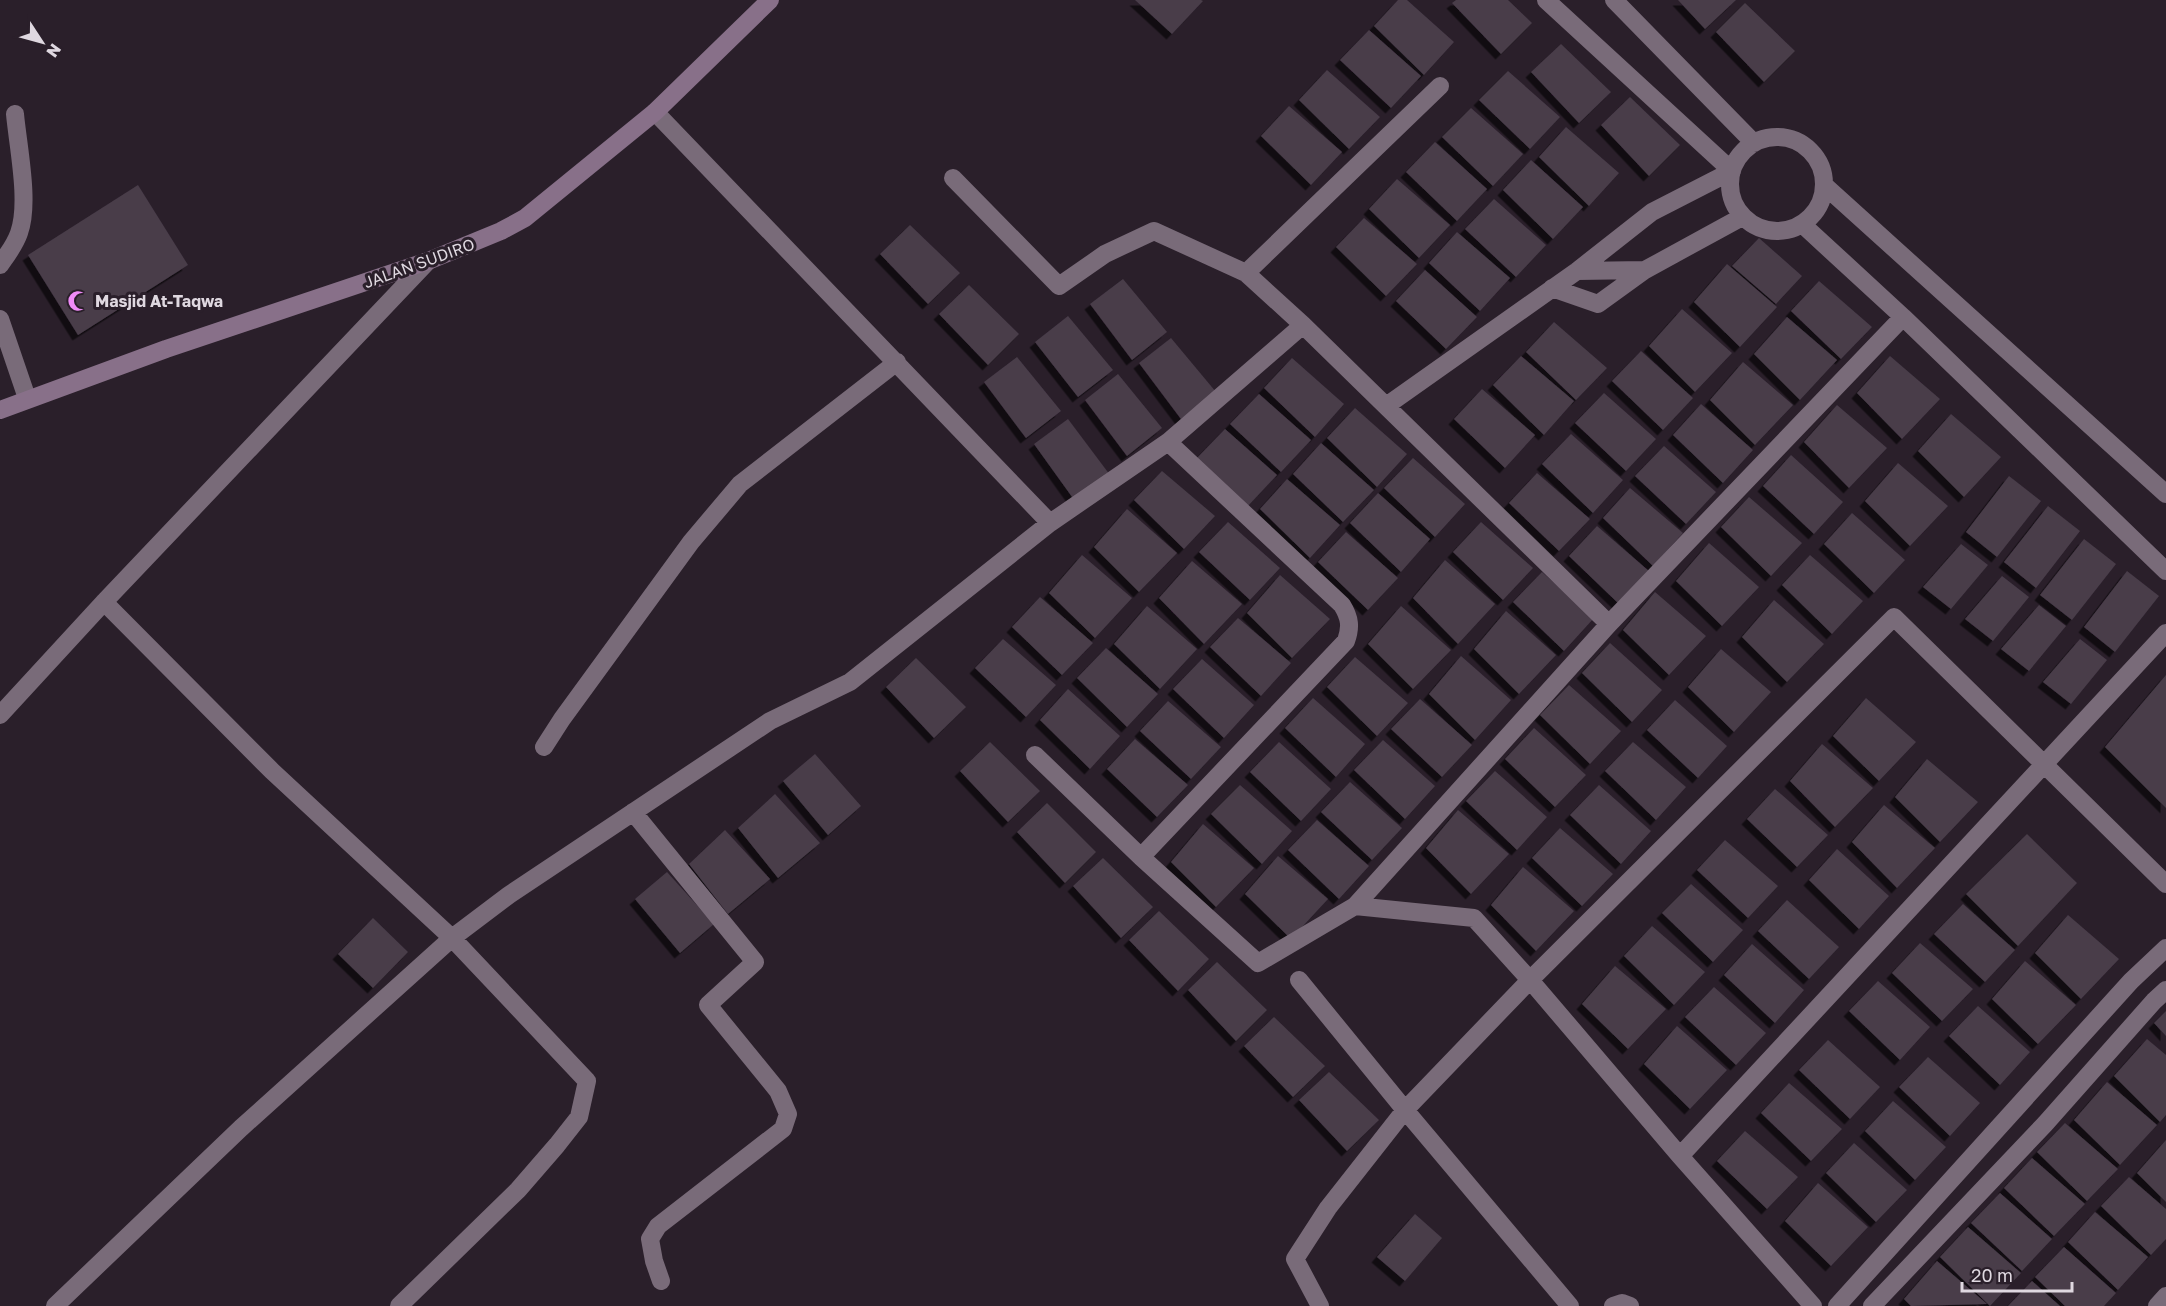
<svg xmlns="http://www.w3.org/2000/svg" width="2166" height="1306" font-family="'Golos Text',sans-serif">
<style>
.building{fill:#483c49;filter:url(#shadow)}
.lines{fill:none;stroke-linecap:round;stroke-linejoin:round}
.street{stroke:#796b79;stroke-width:18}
.secondary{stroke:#887089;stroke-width:18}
.labels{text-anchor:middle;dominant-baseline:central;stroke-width:6;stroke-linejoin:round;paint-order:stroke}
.street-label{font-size:16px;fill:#dfd8e0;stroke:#2a1f2a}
.poi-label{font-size:16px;font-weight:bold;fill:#dfd8e0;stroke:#2a1f2a;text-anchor:start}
</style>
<defs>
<filter id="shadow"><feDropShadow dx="-5.5" dy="5.5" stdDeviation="0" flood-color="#0009"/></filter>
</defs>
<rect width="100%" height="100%" fill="#2a1f2a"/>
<!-- building -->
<path class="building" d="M1135 0H1201L1203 1 1172 34Z
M1398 0H1407L1454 42 1424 75 1374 26Z
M1456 0H1508L1532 23 1501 54 1452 3Z
M1678 0H1736L1705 29Z
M1745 3 1795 51 1764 82 1716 32Z
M1369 30 1421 76 1391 108 1340 60Z
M1561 44 1611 92 1579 123 1531 72Z
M1327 70 1380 117 1349 149 1299 100Z
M1508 71 1560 117 1530 149 1479 100Z
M1630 97 1680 145 1649 176 1601 125Z
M1289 106 1342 152 1311 185 1261 136Z
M1471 108 1523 154 1493 186 1442 137Z
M1566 127 1619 173 1589 206 1539 157Z
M1435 142 1487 189 1457 221 1406 172Z
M1531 160 1583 207 1553 239 1503 190Z
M1397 179 1450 225 1419 258 1369 209Z
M138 185 188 265 78 335 28 255Z
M1494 199 1546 245 1516 277 1465 229Z
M1364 218 1417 264 1386 296 1336 247Z
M910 225 960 273 928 304 880 254Z
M1457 232 1510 278 1480 311 1429 263Z
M1759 238 1802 276 1776 304 1732 266Z
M1727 264 1777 307 1740 347 1694 302Z
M1425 270 1477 317 1446 349 1396 301Z
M1123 279 1167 332 1132 360 1090 304Z
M1819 281 1872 327 1841 359 1791 311Z
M969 285 1019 334 988 365 939 314Z
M1682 309 1732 353 1695 392 1649 346Z
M1068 316 1113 370 1078 397 1035 342Z
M1787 317 1837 360 1800 400 1754 354Z
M1554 322 1607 368 1576 400 1526 352Z
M1171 338 1216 392 1181 419 1139 363Z
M1641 351 1693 398 1663 430 1612 381Z
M1521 356 1574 401 1544 435 1493 385Z
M1890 356 1940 399 1902 439 1857 393Z
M1017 357 1061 411 1026 438 984 382Z
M1292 358 1344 404 1315 437 1264 388Z
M1743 362 1793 405 1755 445 1710 400Z
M1118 374 1162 428 1127 456 1085 400Z
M1482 389 1535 435 1505 468 1454 419Z
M1604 393 1656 439 1626 471 1575 423Z
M1259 394 1311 440 1281 472 1230 424Z
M1701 404 1753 450 1723 483 1673 435Z
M1837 405 1887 448 1849 488 1804 442Z
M1355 408 1407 454 1377 487 1327 438Z
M1951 414 2001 457 1964 497 1918 451Z
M1068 419 1110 475 1075 501 1034 444Z
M1225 429 1277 475 1247 507 1196 459Z
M1571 434 1623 480 1593 513 1542 464Z
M1321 443 1374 490 1343 522 1293 474Z
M1664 446 1716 492 1686 524 1635 476Z
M1791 455 1843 502 1814 534 1763 486Z
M1413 458 1465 504 1435 537 1384 488Z
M1898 463 1948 506 1910 546 1865 501Z
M1162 471 1215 516 1184 549 1134 500Z
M1537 473 1590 519 1559 551 1509 503Z
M2009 476 2041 501 1997 557 1966 532Z
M1287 479 1340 525 1310 558 1260 509Z
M1630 488 1683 533 1653 566 1603 518Z
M1378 493 1430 539 1401 572 1350 523Z
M1749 497 1802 543 1771 576 1721 527Z
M2048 506 2080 531 2036 588 2004 562Z
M1127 509 1177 553 1139 592 1094 547Z
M1852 513 1905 560 1874 593 1824 544Z
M1228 522 1280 568 1250 600 1199 552Z
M1481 522 1533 568 1503 600 1453 552Z
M1597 526 1650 572 1619 604 1569 556Z
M1346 532 1398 578 1368 610 1318 562Z
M2084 539 2116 564 2072 620 2040 595Z
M1709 543 1759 587 1722 626 1676 581Z
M1961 544 1988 565 1951 609 1923 587Z
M1082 555 1132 598 1095 638 1049 593Z
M1810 555 1863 601 1832 634 1782 585Z
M1445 560 1495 604 1458 644 1413 598Z
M1192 561 1242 604 1204 644 1159 598Z
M2127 571 2159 596 2115 652 2084 627Z
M1542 572 1594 618 1564 651 1513 602Z
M1280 575 1330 619 1292 658 1247 613Z
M2002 576 2029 597 1993 641 1965 619Z
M1655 592 1706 636 1669 675 1623 630Z
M1040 597 1093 643 1062 675 1012 627Z
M1774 600 1824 644 1787 682 1742 637Z
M2039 605 2066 626 2029 671 2001 649Z
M1147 606 1197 649 1160 689 1114 644Z
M1401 606 1451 650 1413 689 1368 644Z
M1506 611 1556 655 1519 694 1474 649Z
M1238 618 1291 663 1261 696 1210 647Z
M1003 639 1056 685 1026 717 975 668Z
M2080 639 2107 660 2071 704 2043 682Z
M1610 643 1662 690 1632 722 1582 673Z
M1106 648 1158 694 1127 727 1077 678Z
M1721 649 1771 692 1734 732 1688 687Z
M1461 656 1511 700 1475 740 1429 694Z
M1355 657 1408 703 1377 736 1327 687Z
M916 658 966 707 934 738 886 687Z
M1202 659 1254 705 1224 738 1173 689Z
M2166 675V808L2105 747Z
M1569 685 1621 731 1590 764 1540 715Z
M1068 689 1120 736 1090 769 1040 720Z
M1313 698 1365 744 1336 777 1285 728Z
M1866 698 1916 742 1879 781 1833 736Z
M1420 699 1472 745 1442 777 1391 729Z
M1675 700 1727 746 1698 778 1647 730Z
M1168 701 1221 747 1191 779 1140 731Z
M1534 728 1586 775 1555 807 1505 759Z
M1135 739 1188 785 1157 817 1107 769Z
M1383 740 1435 786 1405 819 1354 770Z
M990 742 1040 791 1008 822 960 771Z
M1279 742 1331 789 1301 821 1250 772Z
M1633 742 1686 787 1656 820 1605 771Z
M1822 744 1873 788 1835 827 1790 781Z
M815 754 861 806 828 835 783 781Z
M1927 759 1978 802 1940 842 1895 797Z
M1495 771 1547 817 1517 850 1466 801Z
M1350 782 1402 828 1372 860 1321 812Z
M1240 785 1292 831 1262 864 1211 814Z
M1599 785 1651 831 1621 864 1570 815Z
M1775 789 1828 835 1797 867 1747 819Z
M775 794 820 843 778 878 738 828Z
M1047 803 1096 852 1065 883 1017 832Z
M1884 805 1935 848 1897 888 1852 842Z
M1458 810 1509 854 1471 894 1426 848Z
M1317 820 1369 866 1339 899 1288 850Z
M1203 824 1254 868 1216 907 1171 862Z
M1560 828 1613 874 1582 906 1532 858Z
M725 830 770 879 728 914 689 864Z
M2027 834 2077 883 2018 946 1966 894Z
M1725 840 1778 886 1748 918 1697 870Z
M1837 849 1889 896 1859 929 1809 880Z
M1278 856 1328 899 1291 939 1245 894Z
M1103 858 1153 907 1121 938 1073 886Z
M1523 867 1574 911 1536 951 1491 905Z
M667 872 714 924 680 953 635 899Z
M1691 884 1743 930 1713 962 1662 913Z
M1787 900 1839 947 1809 979 1758 931Z
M1963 904 2015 950 1985 982 1934 934Z
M1159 911 1209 959 1178 991 1129 940Z
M2068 915 2119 959 2081 999 2035 953Z
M373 918 408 952 373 988 338 954Z
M1652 926 1705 972 1674 1005 1624 956Z
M1920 943 1973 989 1942 1021 1892 973Z
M1752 944 1804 990 1775 1023 1724 975Z
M2025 961 2076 1005 2038 1044 1992 999Z
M1217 962 1267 1010 1236 1041 1188 990Z
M1615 966 1666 1009 1628 1049 1582 1004Z
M1878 981 1930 1027 1900 1060 1849 1011Z
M1714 987 1766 1033 1736 1065 1685 1017Z
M1978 1006 2030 1052 2000 1085 1949 1036Z
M2166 1011V1036L2154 1023Z
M1274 1017 1325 1066 1293 1097 1244 1046Z
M1677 1026 1727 1070 1690 1109 1644 1064Z
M2147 1039 2166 1055V1115L2160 1122 2114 1076Z
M1828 1040 1880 1087 1850 1119 1799 1070Z
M1928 1057 1980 1103 1950 1136 1899 1087Z
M1329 1072 1379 1120 1347 1151 1299 1100Z
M2107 1082 2157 1125 2120 1165 2074 1120Z
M1789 1083 1842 1129 1811 1161 1761 1113Z
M1893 1101 1946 1147 1915 1180 1865 1131Z
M2065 1123 2118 1169 2087 1201 2037 1152Z
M1745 1131 1798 1177 1767 1209 1717 1161Z
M2166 1140V1202L2137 1173Z
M1854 1143 1907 1190 1876 1222 1826 1173Z
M2032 1158 2085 1204 2054 1236 2004 1188Z
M2129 1177 2166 1209V1239L2151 1255 2101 1206Z
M1818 1183 1868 1227 1831 1266 1785 1221Z
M2000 1193 2052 1239 2022 1271 1971 1223Z
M2095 1212 2148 1257 2118 1290 2068 1242Z
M1415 1214 1442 1238 1405 1281 1377 1257Z
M1968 1227 2021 1273 1990 1306 1940 1257Z
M2064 1247 2116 1293 2104 1306H2065L2035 1277Z
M1937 1261 1987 1304 1911 1306 1904 1299Z
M2032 1281 2060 1306H2008Z"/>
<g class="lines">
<!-- street -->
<path class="street" d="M1614 0 1754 143
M655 112 1050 523
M1730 184a47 47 0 1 1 94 0a47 47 0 1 1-94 0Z
M953 178 1059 286 1105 254 1154 231 1246 273 1303 325 1609 624
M1824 185 2166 494
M1802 224 1903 317 2166 571
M0 265C7 255 15 245 19 233 30 203 18 147 15 114
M1577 271 1645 270 1742 217
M1246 273 1440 86
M1552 288 1598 304 1645 270
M0 319 27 398
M1386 406 1577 271 1652 212 1732 171 1546 0
M1168 442 1342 605C1350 618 1351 627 1346 641L1141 857 1258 963 1355 906 1474 918 1530 980 1680 1156 1813 1306
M104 602 272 771 452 938 587 1081 579 1117 557 1145 518 1190 399 1306
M0 715 104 602 428 261
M544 747 562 719 691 542 740 484 897 362
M1035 755 1141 857
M633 812 755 962 708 1005 778 1091 788 1114 783 1129 658 1226 650 1239 654 1261 661 1281
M1355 906 1609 624 1903 317
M1299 980 1405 1110 1570 1306
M1680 1156 2166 633
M55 1306 241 1128 452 938 509 895 770 721 850 682 1050 523 1168 442 1303 325
M1320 1306 1295 1259 1328 1208 1405 1110 1530 980 1894 617 2166 884
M1613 1306 1622 1303 1630 1306
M1837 1306 2131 981 2166 948
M1872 1306 2045 1124 2154 1001 2166 990
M2157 1306 2166 1296"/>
<!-- secondary -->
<path class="secondary" d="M0 410 166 349 428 261 501 231 525 218 655 112 770 0"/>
</g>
<!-- icons -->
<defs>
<g id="mosque-bare" transform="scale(1.62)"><path d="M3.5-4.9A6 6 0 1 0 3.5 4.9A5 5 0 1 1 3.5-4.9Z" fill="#ef8bf7" stroke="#2a1f2a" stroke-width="2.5" paint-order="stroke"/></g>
</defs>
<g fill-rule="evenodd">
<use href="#mosque-bare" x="78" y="301"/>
</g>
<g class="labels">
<!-- street labels -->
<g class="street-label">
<text transform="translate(419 263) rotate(-20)">JALAN SUDIRO</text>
</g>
<!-- poi labels -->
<g class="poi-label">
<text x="95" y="301">Masjid At-Taqwa</text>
</g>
</g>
<!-- north arrow -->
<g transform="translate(42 42) rotate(126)" stroke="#2a1f2a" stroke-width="4.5" paint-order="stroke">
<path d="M0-4.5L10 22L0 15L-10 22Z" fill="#dfd8e0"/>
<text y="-9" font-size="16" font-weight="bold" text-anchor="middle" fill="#dfd8e0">N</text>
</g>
<!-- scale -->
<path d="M1962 1282v9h110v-9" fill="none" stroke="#dfd8e0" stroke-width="3"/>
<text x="1971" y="1282" font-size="18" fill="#dfd8e0" stroke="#2a1f2a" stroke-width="4.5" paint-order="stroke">20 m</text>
</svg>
